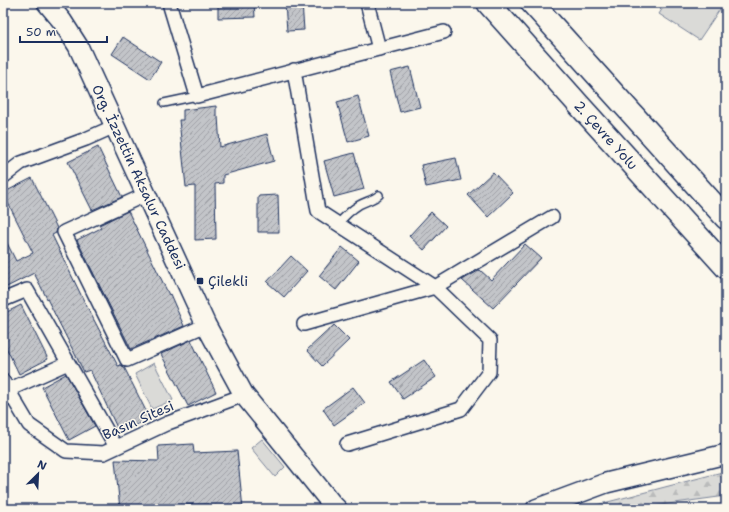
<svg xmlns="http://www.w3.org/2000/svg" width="729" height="512" font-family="'Shantell Sans',sans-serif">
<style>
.green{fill:#dadad7;stroke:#7a849a}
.forest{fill:url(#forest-firs);stroke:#7a849a}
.building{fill:url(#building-hatch);stroke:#1b2f5e}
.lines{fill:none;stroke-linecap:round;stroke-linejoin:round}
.lane-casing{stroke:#1b2f5e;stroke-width:10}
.street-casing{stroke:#1b2f5e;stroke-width:16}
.secondary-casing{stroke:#1b2f5e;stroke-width:22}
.highway-casing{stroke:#1b2f5e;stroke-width:25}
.lane{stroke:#fbf7ec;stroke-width:7}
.street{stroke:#fbf7ec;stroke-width:13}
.secondary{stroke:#fbf7ec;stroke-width:19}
.highway{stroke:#fbf7ec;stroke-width:22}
.poi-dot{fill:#1b2f5e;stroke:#fbf7ec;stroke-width:1.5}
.labels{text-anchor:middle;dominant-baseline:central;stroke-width:3;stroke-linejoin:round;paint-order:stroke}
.street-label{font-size:14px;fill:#1b2f5e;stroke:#fbf7ec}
.poi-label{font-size:14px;fill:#1b2f5e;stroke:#fbf7ec;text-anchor:start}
</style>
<defs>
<pattern id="forest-firs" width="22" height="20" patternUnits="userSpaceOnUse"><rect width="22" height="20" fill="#dadad7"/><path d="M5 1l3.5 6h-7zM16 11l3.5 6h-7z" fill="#babbbb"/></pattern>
<pattern id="building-hatch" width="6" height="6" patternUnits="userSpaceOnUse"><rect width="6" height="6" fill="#c3c5c9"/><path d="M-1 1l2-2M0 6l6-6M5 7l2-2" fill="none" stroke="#9ea0a6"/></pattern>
</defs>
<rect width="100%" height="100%" fill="#fbf7ec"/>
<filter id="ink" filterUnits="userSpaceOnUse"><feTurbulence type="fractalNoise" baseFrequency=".025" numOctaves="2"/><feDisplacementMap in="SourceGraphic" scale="8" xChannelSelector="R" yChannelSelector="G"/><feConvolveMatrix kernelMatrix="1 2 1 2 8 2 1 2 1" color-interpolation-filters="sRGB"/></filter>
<g filter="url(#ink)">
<!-- green -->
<path class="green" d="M666 3H724L699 40 659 14Z
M154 363 173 400 152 409 135 374Z
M262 439 285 467 275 477 251 448Z"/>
<!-- forest -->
<path class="forest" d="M726 471V496L631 509H581Z"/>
<!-- building -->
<path class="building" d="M218 3H254L255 17 218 18Z
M285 3H302L304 30 287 31Z
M123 37 161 62 150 79 112 54Z
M410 67 420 107 400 112 390 72Z
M358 96 369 136 348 142 337 102Z
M216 106V116H218L220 147 267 134 274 161 223 175V183L215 184 216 239 195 240V186L186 187 179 120H183V110Z
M98 147 122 197 92 210 68 162Z
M354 153 364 189 334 197 324 161Z
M456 158 461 180 426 187 421 165Z
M493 172 513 193 488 217 468 195Z
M32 178 57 228 56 233 52 235 82 297 118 366 121 365 124 367 150 419 119 432 90 370 84 372 34 273 3 289V235L16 261 33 253 3 193Z
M278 195 279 232H258V196Z
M128 211 169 295 170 294 184 326 131 349 77 240 101 228 99 225Z
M431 212 446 226 424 250 409 236Z
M525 244 541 258 493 308 462 280 480 270 491 280Z
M342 247 359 261 336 290 319 276Z
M291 256 307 271 284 297 267 282Z
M21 305 48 359 19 374 3 341V314Z
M334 325 349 340 322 366 307 350Z
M191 340 216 392 188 406 161 354Z
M424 360 436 377 403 399 391 382Z
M66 374 95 426 69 440 42 387Z
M353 387 365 403 334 425 323 409Z
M193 444 194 453 237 451 243 509H208V504L152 506V509H120L115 460 159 461 158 446Z"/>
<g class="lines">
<!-- lane casing -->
<g class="lane-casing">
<path id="lane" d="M164 103 197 96
M338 224C344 217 351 210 359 205 366 201 373 200 379 195"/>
</g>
<!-- street casing -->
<g class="street-casing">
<path id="street" d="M169 3 197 96 444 32
M367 3 379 49
M294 70 318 211 435 287 490 340 489 372 461 409 347 444
M3 177 21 163 86 139 115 126
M147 194 64 232 127 360 206 325
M3 300 27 290 116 447
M304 324 435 287 552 217
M3 381 29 425 66 451 104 453 168 423 244 395
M8 390 68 363"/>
</g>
<!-- secondary casing -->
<g class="secondary-casing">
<path id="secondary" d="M47 3 62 21 78 46 206 325 244 395 332 504 337 509
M536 509 606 483 726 454"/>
</g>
<!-- highway casing -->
<g class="highway-casing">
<path id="highway" d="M488 3 579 105 726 267
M532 3 726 218"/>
</g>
<!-- lane -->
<use href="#lane" class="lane"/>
<!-- street -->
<use href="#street" class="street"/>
<!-- secondary -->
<use href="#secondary" class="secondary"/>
<!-- highway -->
<use href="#highway" class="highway"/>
</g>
</g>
<!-- markers -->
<rect class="poi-dot" x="196" y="277" width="8" height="8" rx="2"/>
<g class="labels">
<!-- street labels -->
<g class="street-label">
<text transform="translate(606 135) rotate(48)">2. Çevre Yolu</text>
<text transform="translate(139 177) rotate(65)">Org. İzzettin Aksalur Caddesi</text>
<text transform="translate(138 420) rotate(-24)">Basın Sitesi</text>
</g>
<!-- poi labels -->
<g class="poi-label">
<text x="208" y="281">Çilekli</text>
</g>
</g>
<!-- margin -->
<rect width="729" height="512" fill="none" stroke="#fbf7ec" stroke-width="16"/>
<rect x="8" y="8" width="713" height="496" fill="none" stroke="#1b2f5e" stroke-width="1.5" filter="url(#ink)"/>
<!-- north arrow -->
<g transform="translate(38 474) rotate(24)" stroke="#fbf7ec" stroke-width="3" paint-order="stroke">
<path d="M0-3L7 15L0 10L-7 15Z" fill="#1b2f5e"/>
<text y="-6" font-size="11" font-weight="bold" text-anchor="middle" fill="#1b2f5e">N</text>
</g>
<!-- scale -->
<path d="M20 36v6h87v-6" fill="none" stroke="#1b2f5e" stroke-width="2"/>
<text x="26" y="36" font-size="12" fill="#1b2f5e" stroke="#fbf7ec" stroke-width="3" paint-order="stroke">50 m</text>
</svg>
